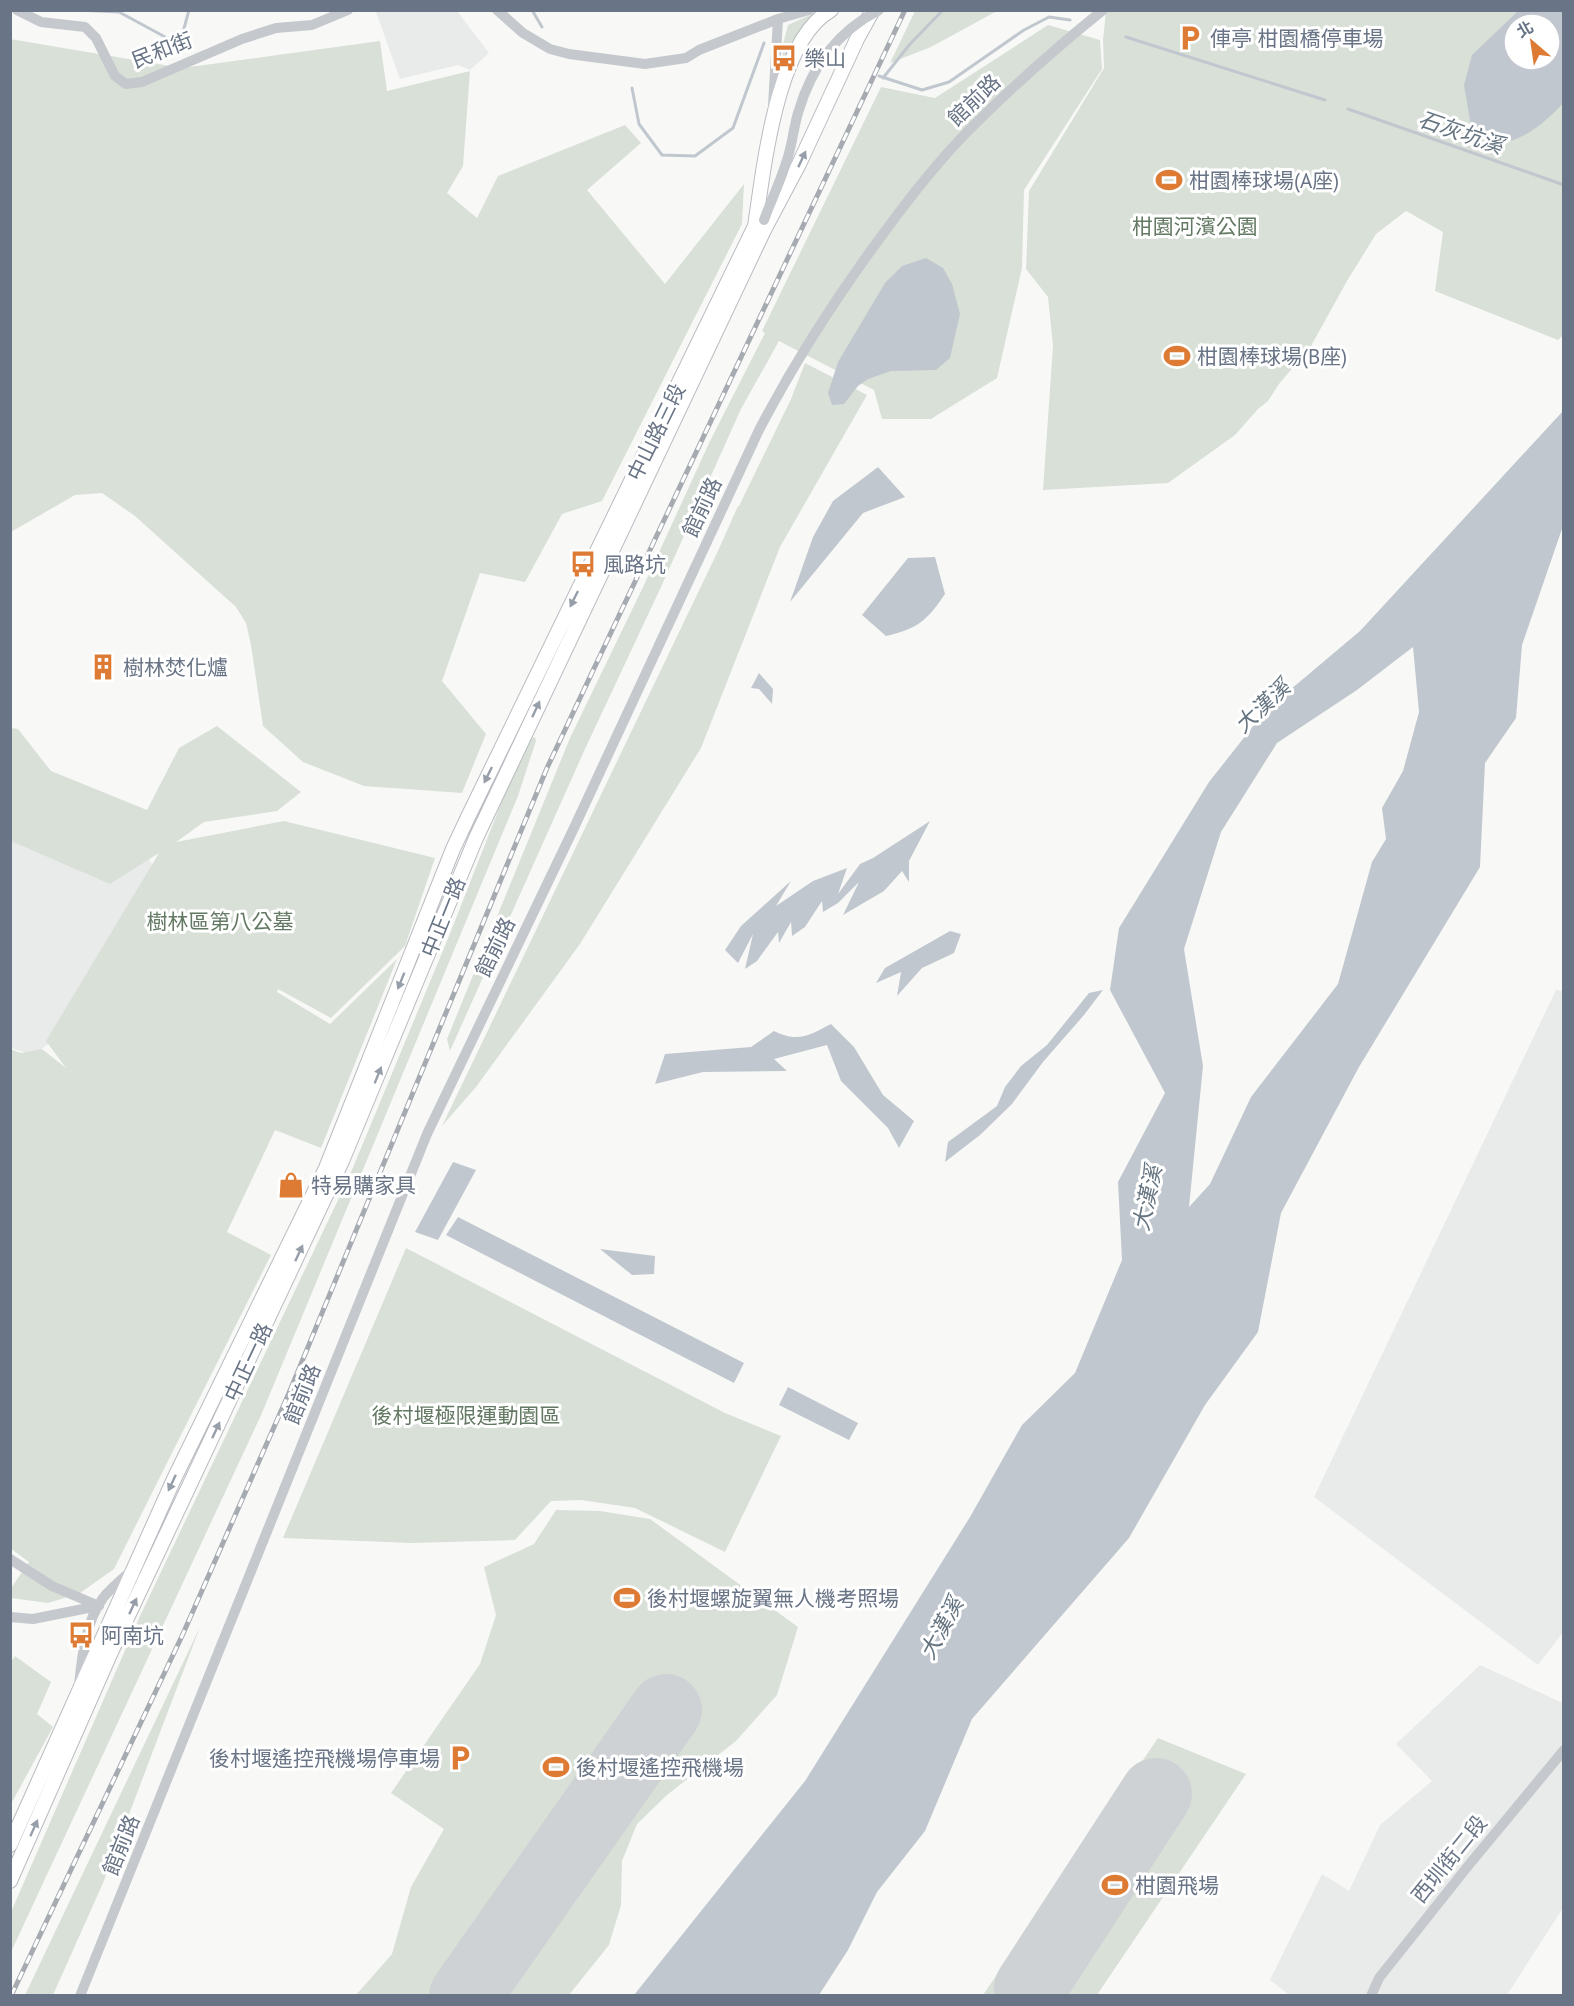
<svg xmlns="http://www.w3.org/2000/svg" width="1574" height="2006" font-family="'PT Sans','Noto Sans TC',sans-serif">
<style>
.built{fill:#e9eaea}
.green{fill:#d9e0d8;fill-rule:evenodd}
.water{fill:#c1c7ce;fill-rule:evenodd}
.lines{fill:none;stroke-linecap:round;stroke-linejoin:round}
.stream{stroke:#c1c7ce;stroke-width:3}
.runway{stroke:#cfd2d4;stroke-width:72}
.major-casing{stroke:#b8bbc0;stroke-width:16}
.minor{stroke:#c5c8cc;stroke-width:10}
.major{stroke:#fff;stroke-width:14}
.rail-casing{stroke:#a6aab1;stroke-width:5}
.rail{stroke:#fff;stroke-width:3;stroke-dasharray:9;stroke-linecap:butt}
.minor-bridge{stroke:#c5c8cc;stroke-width:10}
.oneway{fill:#969eaa}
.labels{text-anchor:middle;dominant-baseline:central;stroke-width:6;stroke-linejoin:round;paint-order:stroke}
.poi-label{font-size:21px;fill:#697486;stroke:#fff;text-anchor:start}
.street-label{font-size:21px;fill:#697486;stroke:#fff}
.park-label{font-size:21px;fill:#647964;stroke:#fff}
.water-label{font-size:22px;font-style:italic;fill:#657481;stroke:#fff}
</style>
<rect width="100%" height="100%" fill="#f8f9f7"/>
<!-- built -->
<path class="built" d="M382 10 457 11 489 53 470 70 458 65 400 79 376 12Z
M10 800 142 847 156 871 57 1038 33 1055 11 1048Z
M1556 990 1564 992V1631L1538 1665 1314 1497Z
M1480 1665 1563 1703V1908L1507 1995H1289L1270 1980 1322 1874 1349 1891 1380 1825 1432 1781 1396 1744Z"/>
<!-- green -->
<path class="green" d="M915 11V10L997 11 931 47 890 63Z
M1106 11H1563L1564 334 1558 340 1435 291 1443 232 1406 211 1376 234 1347 281 1311 346 1279 384 1268 401 1258 409 1235 435 1168 483 1043 490 1053 346 1048 297 1026 269 1029 191 1104 68 1103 40ZM1514 24H1550V60H1514Z
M814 13 815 14 792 42 781 78 783 44 788 25Z
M1048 25 1100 40 1102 69 1024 190 1022 268 997 378 931 419H882L874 390 779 341 741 409 661 587 585 749 450 1051 447 1039 570 738 644 585 710 441 765 333 762 331 881 87 935 98Z
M10 39 182 68 380 41 387 91 470 71 463 166 447 193 477 218 498 176 625 125 641 143 587 190 665 284 744 184 742 224 602 501 562 514 525 582 480 573 442 681 486 734 462 793 364 786 303 762 263 726 251 645 246 623 236 607 135 516 102 493 75 495 11 532Z
M805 363 867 395 780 547 701 748 580 944 476 1087 442 1126 717 553 738 506H739L791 399Z
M217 726 301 792 277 811 204 822 176 842 284 821 435 858 405 946 331 1018 278 989 277 992 330 1024 397 959 321 1148 275 1130 227 1232 271 1255 114 1569 80 1593 48 1603 11 1598V1588L29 1562 10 1548V1049L21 1053 42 1049 66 1068 46 1041 159 853 110 884 11 841V728L18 729 51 771 147 810 179 748Z
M535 737 536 741 518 796 262 1413 11 1952V1912L140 1616 349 1177 449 936 504 796 532 738Z
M406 1248 725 1413 781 1436 725 1552 635 1508 581 1500 551 1501 515 1540 412 1543 283 1538Z
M556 1510 600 1511 650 1519 798 1627 777 1695 736 1741 667 1795 637 1824 622 1861 621 1905 609 1945 569 1995H356L392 1954 411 1887 444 1829 391 1793 480 1664 496 1615 484 1567 534 1544Z
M200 1627 103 1883 53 1995H25Z
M15 1656 51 1682 37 1714 53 1727 11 1804 10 1663Z
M1158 1738 1246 1774 1097 1995H983Z"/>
<!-- water -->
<path class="water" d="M1518 11H1563V103C1547 121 1524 141 1499 143 1491 143 1480 135 1472 132L1464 85 1472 55ZM1514 24H1550V60H1514Z
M926 258 943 268 952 284 960 314 950 358 936 370 891 371 868 379 858 386 844 404 832 405 828 393 838 362 885 283 902 266Z
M1563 411V526L1522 645 1516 718 1485 763 1480 867 1359 1067 1281 1213 1258 1332 1205 1405 1129 1538 972 1719 925 1831 877 1892 848 1950 819 1995H634L805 1781 970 1517 1022 1425 1075 1373 1122 1260 1118 1182 1165 1093 1110 990 1119 928 1209 782 1265 711 1360 631ZM1413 647 1419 712 1403 771 1382 808 1386 839 1372 862 1338 984 1251 1097 1210 1184 1189 1207 1203 1066 1184 949 1221 832 1277 743 1357 690Z
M878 467 905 497 863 513 790 602 813 537 833 501Z
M935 557 945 594C927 621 917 629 886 636L862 615 908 558Z
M759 673 773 689 772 704 759 689 751 688Z
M930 821 909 861V882L902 871 884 891 843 915 859 882 838 903 823 912 822 901 805 927 792 936 791 922 779 943 778 932 757 961 745 969 753 934 738 963 725 950 741 926 791 881 776 906 813 881 847 868 838 894 860 864 873 858Z
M950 931 961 934 954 953 922 968 897 996 901 972 876 983 885 968Z
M1103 990 1084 1015 1043 1062 1012 1104 980 1135 945 1162 948 1142 997 1106 1005 1087 1021 1066 1047 1045 1089 993Z
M831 1024 854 1047 883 1095 914 1121 899 1148 888 1128 841 1081 827 1045 774 1059 787 1071 703 1072 655 1084 665 1054 751 1047 774 1031C798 1043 810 1035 831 1024Z
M453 1162 476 1170 438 1240 415 1232Z
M458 1217 744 1363 734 1383 446 1235Z
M600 1249 655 1256 654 1274 632 1275Z
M788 1387 858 1423 849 1440 779 1405Z"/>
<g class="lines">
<!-- stream -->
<path class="stream" d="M77 10 119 12 167 38 182 36 189 10
M532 10 542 27
M1126 37 1325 100
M879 76 922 90 949 82 1024 30 1049 17 1070 20
M883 78 910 44 943 10
M632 88 639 124 662 155 695 156 733 128 764 43
M1348 109 1564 185"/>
<!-- runway -->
<path class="runway" d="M1030 1988 1156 1794
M465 1996 666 1710"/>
<!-- major casing -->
<g class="major-casing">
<path id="major" d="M10 1845 174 1479 326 1168 453 849 468 817 755 226C764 168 776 41 831 10
M10 1881 111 1652 342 1161 476 838 764 230 799 164 858 37 873 10"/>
</g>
<!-- minor -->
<path class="minor" d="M17 10 41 22 85 27 96 38 115 76 126 84 142 82 242 39 276 28 312 25 348 10
M497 10 523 33 550 49 569 54 645 64 686 58 699 50 778 19 809 10
M773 106 778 19
M10 1559 52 1586 99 1606
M10 1617 33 1619 98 1606
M79 1685C82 1656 85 1623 103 1598 110 1589 121 1580 130 1572
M80 1996 427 1134 573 830 759 430C795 361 837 296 883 234 910 197 938 161 970 129 1012 87 1057 47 1103 10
M1371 1996 1379 1978 1468 1866 1564 1750"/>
<!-- major -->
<use href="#major" class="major"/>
<!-- rail casing -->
<g class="rail-casing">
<path id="rail" d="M11 1996 182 1636 289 1393 547 768 905 10"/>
</g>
<!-- rail -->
<use href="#rail" class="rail"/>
<!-- minor-bridge -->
<path class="minor-bridge" d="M764 220C771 201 780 182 786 163 792 147 793 130 798 113 811 68 836 32 879 10"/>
</g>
<!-- one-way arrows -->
<defs><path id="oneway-solid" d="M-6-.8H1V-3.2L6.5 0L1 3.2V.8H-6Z" transform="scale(1.5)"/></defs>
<g class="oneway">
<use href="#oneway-solid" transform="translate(802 159) rotate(-65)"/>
<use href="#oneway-solid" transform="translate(574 599) rotate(116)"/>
<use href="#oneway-solid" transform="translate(536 709) rotate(-65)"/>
<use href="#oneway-solid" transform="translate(488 775) rotate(116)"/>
<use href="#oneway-solid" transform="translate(401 981) rotate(112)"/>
<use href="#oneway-solid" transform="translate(378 1075) rotate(-68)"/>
<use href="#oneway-solid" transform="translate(299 1253) rotate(-65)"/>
<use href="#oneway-solid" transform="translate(216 1430) rotate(-65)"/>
<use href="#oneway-solid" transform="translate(172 1483) rotate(115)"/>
<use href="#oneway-solid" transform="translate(133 1606) rotate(-65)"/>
<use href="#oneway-solid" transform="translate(34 1828) rotate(-66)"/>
</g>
<!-- icons -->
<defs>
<g id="parking-bare" transform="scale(2.07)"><path d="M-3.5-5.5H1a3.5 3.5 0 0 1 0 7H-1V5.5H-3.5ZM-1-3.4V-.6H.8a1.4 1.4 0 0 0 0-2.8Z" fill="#dd7a33" stroke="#fff" stroke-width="2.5" paint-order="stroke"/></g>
<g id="bus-bare" transform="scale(2.07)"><path d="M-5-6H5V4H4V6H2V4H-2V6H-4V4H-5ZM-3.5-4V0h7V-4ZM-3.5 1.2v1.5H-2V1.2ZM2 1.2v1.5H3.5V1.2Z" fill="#dd7a33" stroke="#fff" stroke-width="2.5" paint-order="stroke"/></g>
<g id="stadium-bare" transform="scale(2.07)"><path d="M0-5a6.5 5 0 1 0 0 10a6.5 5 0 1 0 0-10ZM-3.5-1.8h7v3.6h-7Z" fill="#dd7a33" stroke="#fff" stroke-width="2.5" paint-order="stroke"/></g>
<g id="building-bare" transform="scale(2.07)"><path d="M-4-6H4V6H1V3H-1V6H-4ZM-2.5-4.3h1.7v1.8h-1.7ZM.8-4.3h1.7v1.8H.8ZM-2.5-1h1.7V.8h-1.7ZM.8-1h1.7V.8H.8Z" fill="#dd7a33" stroke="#fff" stroke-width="2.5" paint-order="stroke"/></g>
<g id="shop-bare" transform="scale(2.07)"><path d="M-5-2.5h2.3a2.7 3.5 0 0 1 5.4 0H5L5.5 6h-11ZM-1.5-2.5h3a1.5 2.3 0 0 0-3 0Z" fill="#dd7a33" stroke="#fff" stroke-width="2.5" paint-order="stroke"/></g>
</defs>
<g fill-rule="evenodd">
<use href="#parking-bare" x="1190" y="38"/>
<use href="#bus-bare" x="784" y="58"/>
<use href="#stadium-bare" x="1169" y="180"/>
<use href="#stadium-bare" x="1177" y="356"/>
<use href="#bus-bare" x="583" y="564"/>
<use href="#building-bare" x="103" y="667"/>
<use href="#shop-bare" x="291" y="1185"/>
<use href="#stadium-bare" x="627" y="1598"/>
<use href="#bus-bare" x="81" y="1635"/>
<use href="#parking-bare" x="460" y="1758"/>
<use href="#stadium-bare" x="556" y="1767"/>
<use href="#stadium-bare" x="1115" y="1885"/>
</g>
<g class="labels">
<!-- poi labels -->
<g class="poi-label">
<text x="1210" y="38">俥亭 柑園橋停車場</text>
<text x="804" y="58">樂山</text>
<text x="1189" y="180">柑園棒球場(A座)</text>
<text x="1197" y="356">柑園棒球場(B座)</text>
<text x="603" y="564">風路坑</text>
<text x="123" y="667">樹林焚化爐</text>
<text x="311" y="1185">特易購家具</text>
<text x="647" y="1598">後村堰螺旋翼無人機考照場</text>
<text x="101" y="1635">阿南坑</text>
<text x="440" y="1758" text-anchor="end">後村堰遙控飛機場停車場</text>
<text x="576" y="1767">後村堰遙控飛機場</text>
<text x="1135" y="1885">柑園飛場</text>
</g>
<!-- street labels -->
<g class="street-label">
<text transform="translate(162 50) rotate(-21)">民和街</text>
<text transform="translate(974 100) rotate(-44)">館前路</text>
<text transform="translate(656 432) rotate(-64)">中山路三段</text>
<text transform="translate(702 507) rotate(-65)">館前路</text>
<text transform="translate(443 917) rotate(-68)">中正一路</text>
<text transform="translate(495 947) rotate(-64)">館前路</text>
<text transform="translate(248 1362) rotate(-65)">中正一路</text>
<text transform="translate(302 1394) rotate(-68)">館前路</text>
<text transform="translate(121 1845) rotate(-68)">館前路</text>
<text transform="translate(1449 1859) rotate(-51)">西圳街二段</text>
</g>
<!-- park labels -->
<g class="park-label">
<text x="1195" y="226">柑園河濱公園</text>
<text x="220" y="921">樹林區第八公墓</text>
<text x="466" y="1415">後村堰極限運動園區</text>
</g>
<!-- water labels -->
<g class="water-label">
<text transform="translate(1461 132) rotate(19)">石灰坑溪</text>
<text transform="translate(1262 706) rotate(-43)">大漢溪</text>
<text transform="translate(1147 1198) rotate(-78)">大漢溪</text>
<text transform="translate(941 1628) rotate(-62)">大漢溪</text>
</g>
</g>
<!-- border -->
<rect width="1574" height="2006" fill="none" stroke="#697486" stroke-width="24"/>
<!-- north arrow -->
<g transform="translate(1532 42) rotate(331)"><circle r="28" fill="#ffffff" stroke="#c3c7cf" stroke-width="1.5"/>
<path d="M0-4.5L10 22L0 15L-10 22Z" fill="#dd7a33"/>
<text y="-9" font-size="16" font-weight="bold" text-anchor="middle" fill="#697486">北</text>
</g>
</svg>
